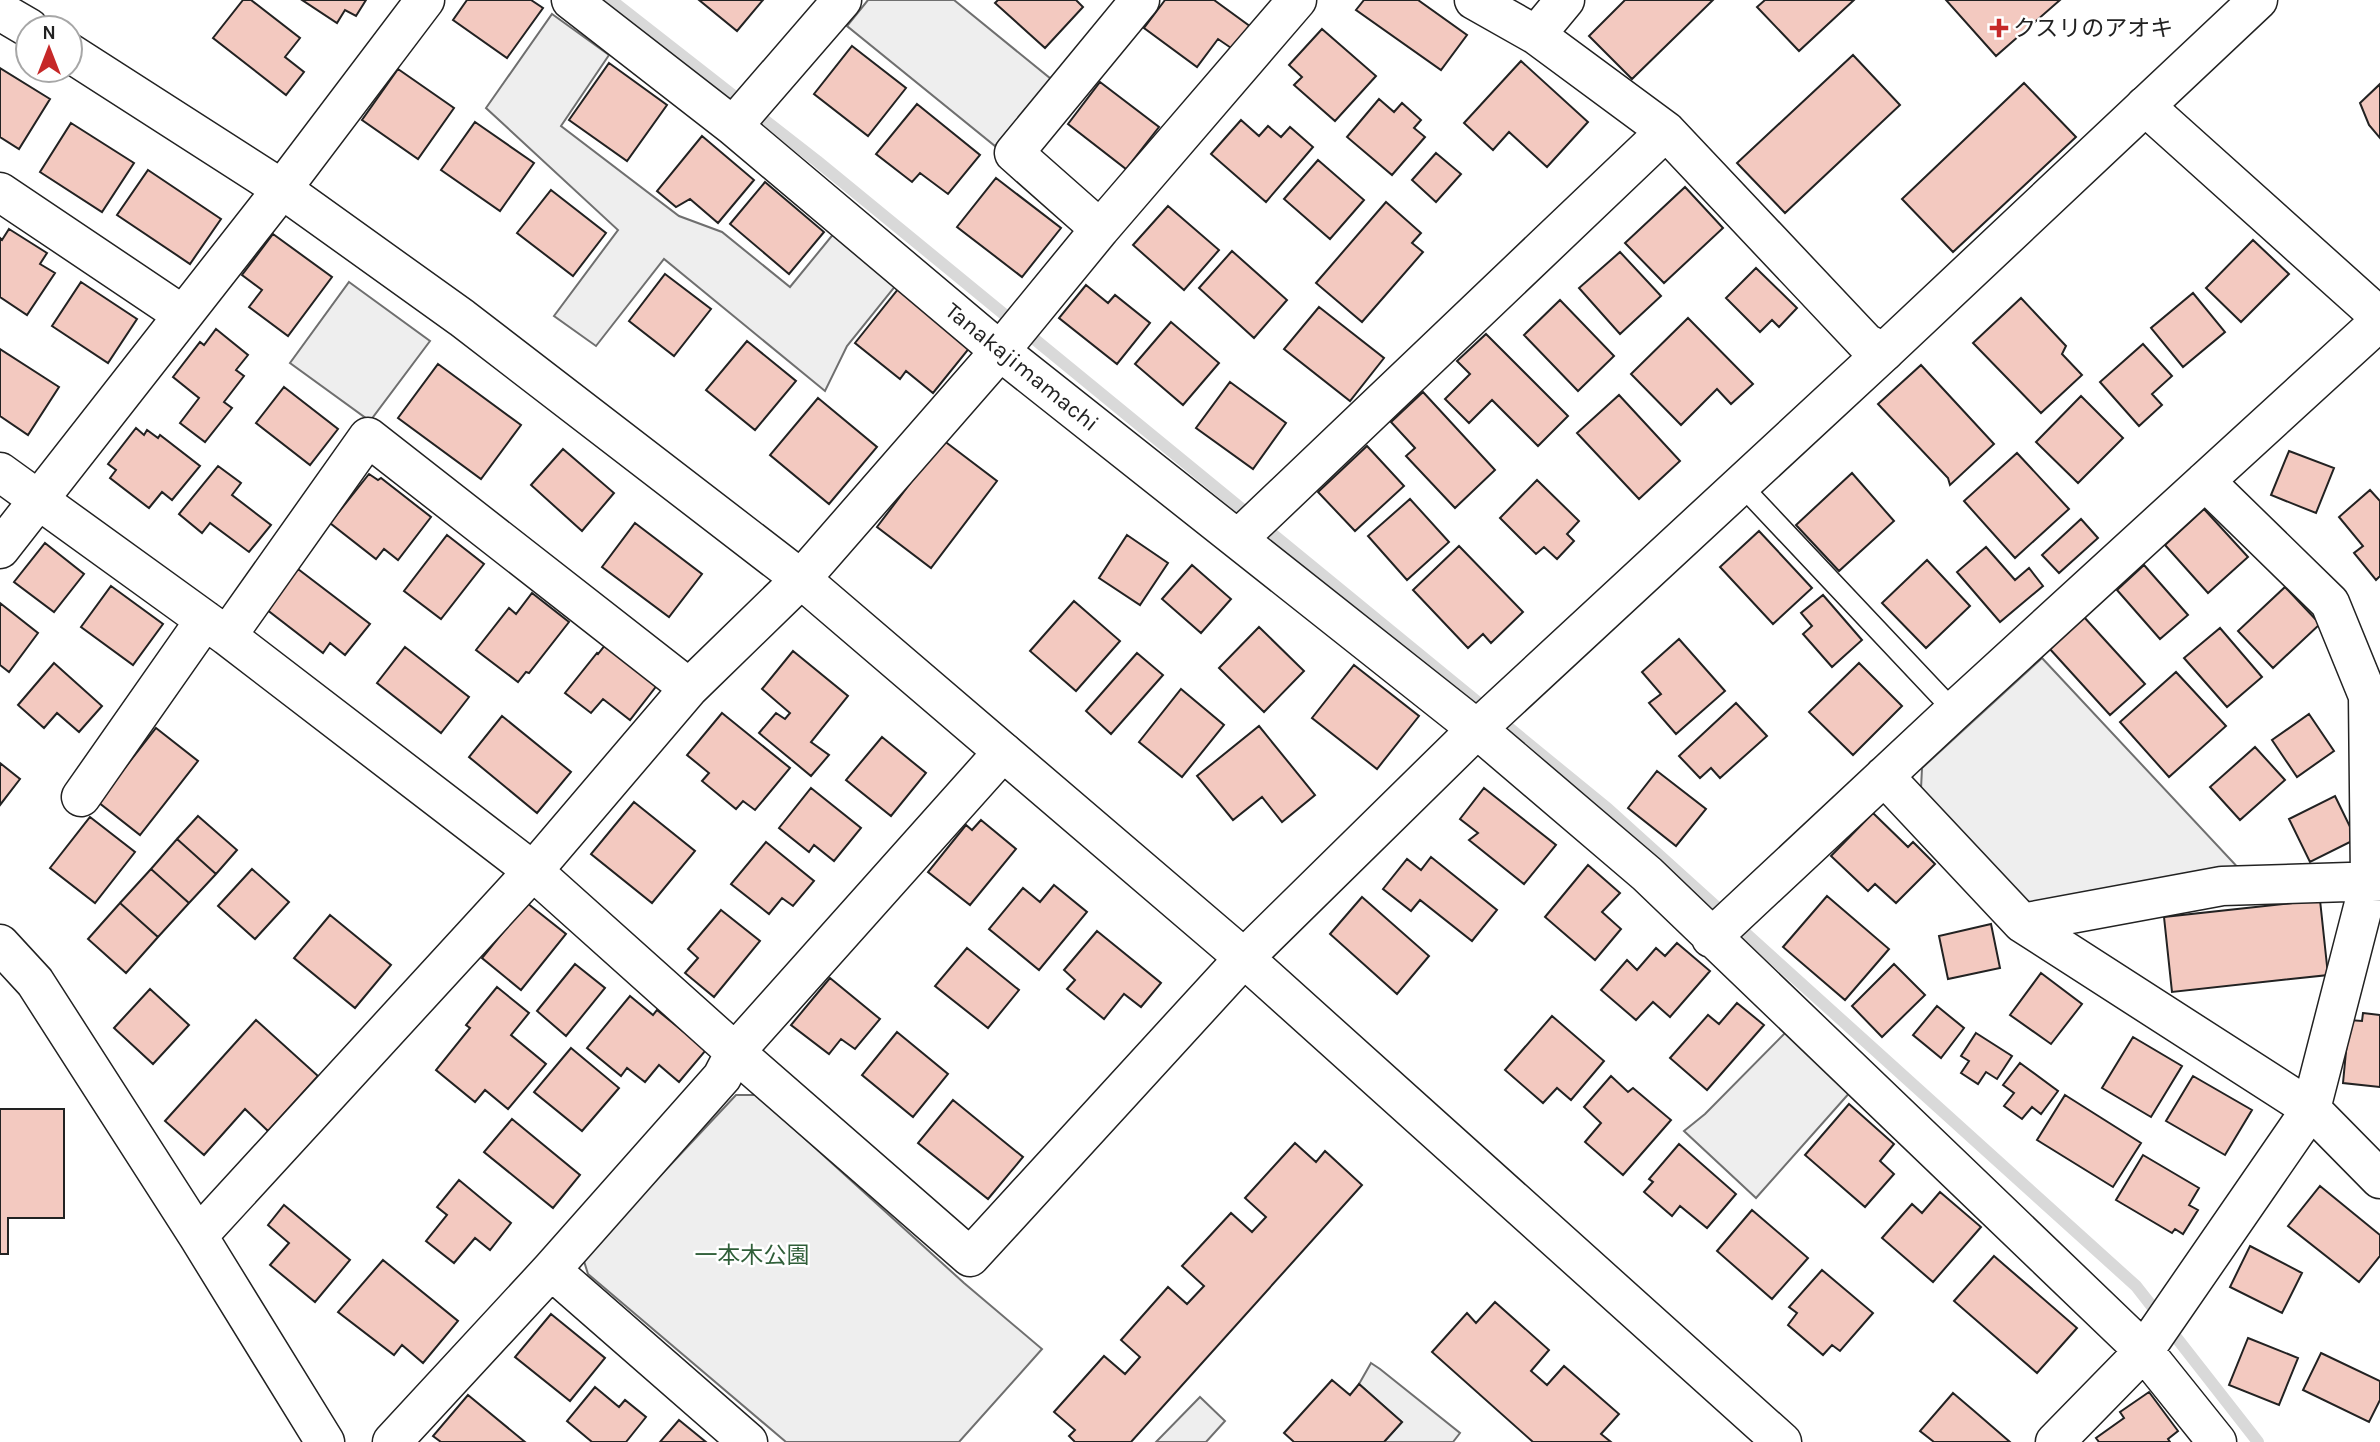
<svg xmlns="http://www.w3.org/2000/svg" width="2380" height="1442" font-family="Karla,'Noto Sans JP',sans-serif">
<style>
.green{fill:#eee;stroke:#6f6f6f;stroke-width:2}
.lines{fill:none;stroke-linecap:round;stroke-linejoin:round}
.stream{stroke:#d9d9d9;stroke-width:12}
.building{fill:#f3c9c0;stroke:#222;stroke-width:2}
.service-casing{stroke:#222;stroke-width:22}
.minor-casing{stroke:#222;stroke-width:41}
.tertiary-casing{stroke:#222;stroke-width:41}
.service{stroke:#fff;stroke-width:19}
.minor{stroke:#fff;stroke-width:38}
.tertiary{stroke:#fff;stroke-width:38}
.poi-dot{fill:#c62828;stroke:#fff;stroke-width:2.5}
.labels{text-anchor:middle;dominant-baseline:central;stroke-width:5;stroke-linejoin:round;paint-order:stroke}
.poi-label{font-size:23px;fill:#222;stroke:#fff;text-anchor:start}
.street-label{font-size:23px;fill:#222;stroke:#fff}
.park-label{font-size:23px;fill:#2f5e38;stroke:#fff}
</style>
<rect width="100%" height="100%" fill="#fff"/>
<!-- green -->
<path class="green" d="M868 0H954L1051 79 995 146 847 26Z
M552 14 609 55 561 126 679 216 722 232 790 287 835 232 897 284 847 346 825 391 664 259 596 346 554 316 618 230 486 108Z
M349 282 430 341 370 421 290 363Z
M2042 658 2244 874 2026 903 1921 789 1922 768Z
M1786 1032 1852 1090 1756 1198 1684 1131 1705 1114Z
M736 1095H757L964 1283 1042 1349 959 1442H786L588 1274 583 1258Z
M1371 1363 1380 1369 1460 1433 1453 1442H1384L1402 1422 1359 1384Z
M1200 1397 1225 1421 1206 1442H1156Z"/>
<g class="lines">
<!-- stream -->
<path class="stream" d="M611 0 817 161 1608 809 2136 1286 2258 1442"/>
</g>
<!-- building -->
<path class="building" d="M243 0H251L300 38 285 57 304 72 286 95 213 38Z
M302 0H366L356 16 345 10 337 23Z
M467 0H531L543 8 507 58 453 20Z
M699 0H763L737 31Z
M998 0H1076L1083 7 1045 48 995 3Z
M1165 0H1214L1251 27 1234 50 1218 39 1197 67 1144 28Z
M1364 0H1418L1467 35 1441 70 1356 10Z
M1625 0H1713L1632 79 1589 36Z
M1765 0H1854L1799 51 1757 7Z
M1946 0H2060L1996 56Z
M1322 29 1376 76 1335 121 1294 85 1302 77 1289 65Z
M852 46 906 88 868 136 814 94Z
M1853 55 1900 105 1785 213 1737 163Z
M1521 61 1588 122 1547 167 1509 132 1493 150 1464 123Z
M609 63 667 105 627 161 569 120Z
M0 68 50 99 19 149 0 137Z
M398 69 454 108 418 159 362 120Z
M1100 82 1159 127 1126 169 1068 124Z
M2024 83 2076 137 1953 252 1902 199Z
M2380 84V138L2369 125 2360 103Z
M1379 99 1394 112 1402 103 1421 120 1414 128 1425 137 1392 175 1347 137Z
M917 104 980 155 948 194 920 173 912 182 876 154Z
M1241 120 1259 136 1268 126 1281 137 1290 127 1313 147 1266 202 1211 154Z
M475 122 534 163 500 211 441 170Z
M71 123 134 163 102 212 40 172Z
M702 136 754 180 718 223 690 199 676 207 657 191Z
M1436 153 1461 174 1436 202 1412 180Z
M1318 160 1364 200 1330 239 1284 199Z
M148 170 221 219 190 264 117 215Z
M996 178 1061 228 1022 277 957 227Z
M765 182 824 232 789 274 730 224Z
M1685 187 1723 228 1664 283 1625 243Z
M551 190 606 233 573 276 517 233Z
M1386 202 1421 233 1412 243 1423 252 1362 322 1316 283Z
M1168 206 1219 250 1184 290 1133 245Z
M9 229 47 253 40 264 55 273 27 315 0 297V238L2 240Z
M273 234 332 277 288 336 249 307 262 290 242 275Z
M2253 240 2289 274 2241 322 2206 288Z
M1232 251 1287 300 1254 338 1199 288Z
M1620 252 1661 296 1620 334 1579 288Z
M1756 268 1797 308 1779 327 1772 320 1760 332 1726 298Z
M665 274 711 309 674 356 629 321Z
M81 282 137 319 108 363 52 326Z
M1086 285 1108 303 1115 295 1150 323 1117 364 1059 318Z
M899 288 971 346 933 393 906 371 900 379 855 343Z
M2193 293 2225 332 2183 367 2151 328Z
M2021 298 2066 346 2062 354 2082 375 2041 413 1973 343Z
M1560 300 1614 356 1578 391 1524 335Z
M1319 307 1384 358 1350 401 1284 349Z
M1688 318 1753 384 1731 404 1717 389 1681 425 1631 374Z
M1171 322 1219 363 1183 405 1135 364Z
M216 329 248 355 236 370 244 376 224 402 232 408 205 442 180 423 199 398 173 377 200 342 204 345Z
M1486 334 1568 416 1538 446 1492 400 1469 423 1445 399 1470 374 1457 361Z
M747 341 796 381 755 430 706 390Z
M2143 344 2172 376 2152 394 2162 405 2139 426 2100 382Z
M0 349 59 387 28 435 0 416Z
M438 364 521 425 481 479 398 418Z
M1921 365 1994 444 1950 485 1948 478 1878 404Z
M1230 382 1286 423 1253 469 1196 428Z
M284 387 338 429 310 465 256 423Z
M1423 392 1495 470 1455 508 1406 456 1415 448 1391 422Z
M1619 395 1680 461 1639 499 1577 433Z
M2081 396 2123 438 2078 483 2036 442Z
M818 398 877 447 829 504 770 455Z
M136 428 144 435 147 430 158 438 160 435 200 466 172 500 162 492 149 508 110 478 116 470 108 464Z
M943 440 997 481 931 568 877 527Z
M1367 446 1404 486 1355 531 1318 492Z
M563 449 614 493 582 531 531 485Z
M2289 451 2334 468 2316 513 2271 495Z
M2017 453 2069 509 2015 558 1964 501Z
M218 466 241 483 232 495 271 525 249 552 210 523 202 533 179 514Z
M1852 473 1894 521 1839 571 1796 525Z
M369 474 378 480 381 478 431 517 398 560 384 549 376 559 330 523Z
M1537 480 1579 521 1567 534 1574 541 1557 559 1544 547 1536 554 1500 518Z
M2370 490 2380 501V576L2376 580 2354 553 2363 546 2339 517Z
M1410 499 1449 542 1407 580 1368 536Z
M2204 509 2248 557 2208 593 2165 545Z
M2081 519 2098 538 2059 573 2042 555Z
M635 523 702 574 669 617 602 567Z
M1759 531 1812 588 1773 624 1720 567Z
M447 535 484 564 441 619 404 591Z
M1127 535 1168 563 1140 605 1099 578Z
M45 543 84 574 54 612 14 582Z
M1459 546 1523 612 1491 643 1483 634 1468 648 1413 590Z
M1986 547 2015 580 2029 568 2043 586 2000 622 1957 572Z
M1927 560 1970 606 1926 648 1882 603Z
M1192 565 1231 599 1201 633 1162 599Z
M2144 565 2188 615 2160 639 2117 590Z
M298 569 370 624 345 655 330 643 323 653 266 609Z
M111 586 163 624 133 665 81 627Z
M2285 587 2320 624 2273 668 2238 631Z
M532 593 569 622 529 673 526 672 518 682 476 650 509 608 516 614Z
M1823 595 1862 640 1832 667 1803 634 1812 626 1801 613Z
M1074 601 1120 641 1076 691 1030 651Z
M0 603 38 633 9 672 0 665Z
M2084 617 2145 684 2110 715 2049 648Z
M1259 627 1304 671 1264 712 1219 668Z
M2220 628 2262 677 2227 707 2184 658Z
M1679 639 1725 691 1676 734 1649 703 1661 694 1642 672Z
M606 644 658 684 630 720 603 699 591 713 565 693 597 653 598 654Z
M405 647 469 697 441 733 377 683Z
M793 651 848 696 811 742 829 755 811 776 759 733 776 713 785 719 790 713 762 689Z
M1137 653 1163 675 1111 734 1086 711Z
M54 663 102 706 79 732 57 713 44 728 18 705Z
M1859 663 1902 706 1853 755 1809 712Z
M1354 665 1419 716 1377 769 1312 718Z
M2176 672 2226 726 2169 777 2120 722Z
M1181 689 1224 725 1182 777 1139 742Z
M1736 703 1767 736 1720 778 1711 768 1700 778 1679 756Z
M722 713 790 768 755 810 743 801 736 809 702 781 709 773 687 755Z
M2309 714 2334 751 2297 777 2272 740Z
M502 716 571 772 537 813 469 757Z
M1259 726 1315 795 1282 822 1262 797 1233 820 1197 776Z
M156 728 198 761 140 835 98 802Z
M882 737 926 773 891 816 846 780Z
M2255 747 2285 780 2240 820 2210 787Z
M0 763 20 779 0 805Z
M1657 771 1706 809 1676 846 1628 808Z
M811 788 861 828 834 861 814 845 809 852 779 828Z
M1484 788 1556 845 1524 884 1469 840 1478 833 1460 819Z
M2335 796 2356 839 2310 862 2289 819Z
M634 802 695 851 652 903 591 854Z
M1873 813 1908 847 1913 842 1935 864 1896 903 1875 884 1868 891 1831 856Z
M198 816 237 850 216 874 177 839Z
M90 817 135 852 95 903 50 868Z
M981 820 1016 849 970 905 928 872 966 825 972 830Z
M177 839 216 874 189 903 151 869Z
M766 842 814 881 793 906 782 898 769 914 731 884Z
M1431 857 1497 910 1472 941 1420 900 1411 911 1383 889 1407 859 1421 870Z
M1588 865 1620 893 1602 912 1621 929 1595 960 1545 917Z
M151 869 189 903 158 937 120 903Z
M252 869 289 902 255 939 218 906Z
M1054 885 1087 912 1039 970 989 929 1023 888 1040 902Z
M1827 896 1889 949 1845 1000 1783 947Z
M1362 897 1429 956 1397 994 1330 934Z
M2320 900 2328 975 2172 992 2164 917Z
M120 903 158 937 126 973 88 939Z
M527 903 566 934 521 990 482 958Z
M721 910 760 941 714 997 685 973 698 958 688 949Z
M330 915 391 965 355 1008 294 958Z
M1991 924 2000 968 1948 979 1939 936Z
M1097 931 1161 983 1141 1007 1124 994 1104 1019 1067 989 1075 980 1064 970Z
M1677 943 1710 971 1670 1017 1653 1002 1636 1020 1601 990 1627 960 1637 970 1656 948 1665 956Z
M967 948 1019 990 988 1028 935 986Z
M575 964 605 988 566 1036 537 1011Z
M1894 964 1925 995 1882 1037 1852 1006Z
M2041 973 2082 1004 2051 1044 2010 1015Z
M830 978 880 1019 855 1049 841 1039 829 1054 791 1025Z
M497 987 529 1013 511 1035 546 1064 508 1109 485 1090 475 1102 436 1070 470 1028 466 1025Z
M150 989 189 1025 153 1064 114 1028Z
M630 996 653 1015 657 1010 706 1050 679 1082 659 1065 645 1082 627 1068 621 1076 587 1048Z
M1737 1003 1764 1025 1707 1090 1670 1058 1708 1015 1719 1024Z
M1937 1006 1964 1028 1941 1058 1913 1035Z
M2363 1013 2380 1015V1087L2343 1083 2349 1020 2362 1021Z
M1552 1016 1604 1061 1571 1100 1557 1088 1543 1103 1505 1070Z
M256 1020 318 1076 268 1131 245 1109 204 1155 165 1121Z
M897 1032 948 1074 913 1117 862 1075Z
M1976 1033 2012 1056 1997 1079 1986 1072 1978 1084 1961 1073 1969 1061 1961 1056Z
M2133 1037 2182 1066 2151 1117 2102 1088Z
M571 1048 619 1088 582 1131 534 1092Z
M2020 1063 2058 1091 2041 1114 2032 1107 2022 1119 2004 1106 2014 1093 2003 1085Z
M1611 1076 1628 1092 1633 1088 1671 1120 1623 1175 1585 1142 1601 1123 1584 1107Z
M2193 1076 2252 1110 2225 1155 2166 1121Z
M2065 1095 2141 1143 2113 1187 2037 1140Z
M953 1100 1023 1157 988 1199 918 1143Z
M1849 1104 1894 1144 1880 1161 1894 1174 1865 1207 1805 1155Z
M0 1109H64V1218H8V1254H0Z
M512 1119 580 1175 553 1208 484 1152Z
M1295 1143 1316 1162 1325 1151 1362 1185 1131 1442H1075L1069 1436 1075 1430 1054 1412 1104 1356 1125 1374 1140 1357 1121 1340 1168 1287 1187 1304 1204 1286 1182 1266 1231 1213 1252 1232 1266 1217 1245 1198Z
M1679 1144 1736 1194 1707 1228 1680 1206 1672 1216 1644 1192 1653 1182 1649 1179Z
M2143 1155 2199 1188 2189 1205 2198 1210 2183 1234 2175 1229 2172 1233 2116 1200Z
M459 1180 511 1223 490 1250 475 1238 454 1263 426 1241 447 1215 437 1207Z
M2320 1186 2380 1235V1256L2359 1282 2288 1226Z
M1940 1192 1981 1227 1933 1282 1882 1238 1912 1204 1922 1213Z
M284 1205 350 1260 315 1302 270 1265 289 1243 268 1225Z
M1752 1210 1808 1258 1772 1299 1717 1251Z
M2250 1246 2302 1273 2282 1313 2230 1287Z
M1994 1256 2077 1328 2037 1373 1954 1301Z
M383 1260 458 1321 423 1363 402 1345 394 1355 338 1312Z
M1822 1270 1873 1313 1840 1351 1832 1345 1823 1355 1788 1325 1797 1313 1789 1307Z
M1495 1302 1549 1350 1531 1371 1547 1385 1564 1366 1619 1414 1601 1434 1611 1442H1533L1432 1352 1467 1313 1476 1323Z
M551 1314 605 1358 570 1401 515 1357Z
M2248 1338 2298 1358 2279 1405 2229 1385Z
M2321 1353 2380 1381V1400L2369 1422 2303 1390Z
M1332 1380 1350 1395 1359 1384 1402 1422 1384 1442H1294L1284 1433Z
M595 1387 619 1407 625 1400 646 1417 626 1442H592L567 1421Z
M2149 1392 2178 1431 2168 1439 2170 1442H2099L2096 1438 2124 1418 2120 1412Z
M1953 1393 1973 1410 2010 1442H1934L1920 1431Z
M468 1395 525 1442H441L433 1436Z
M679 1420 706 1442H660Z"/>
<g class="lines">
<!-- service casing -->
<g class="service-casing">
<path id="service" d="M1741 485 1954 711"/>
</g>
<!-- minor casing -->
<g class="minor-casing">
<path id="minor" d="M571 0 733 126 1000 351 1477 729 1647 874 2144 1351 2217 1442
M1474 0 1536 35 1666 131 1866 343 1884 352
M1536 35 1565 0
M2145 106 2380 317
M733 126 842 0
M0 192 183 315
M1100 229 1014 153 1140 0
M0 472 227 636 533 871 735 1052 970 1257 1244 958
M1239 538 1666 131
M0 549 282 189 425 0
M227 636 368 437 689 688
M1884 776 2022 923 2311 1109 2380 1179
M81 797 205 620
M2022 923 2222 886 2380 881
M1711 938 1954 711 2380 321
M0 944 35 982 198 1236 325 1442
M198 1236 533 871 689 688 801 579 1000 351 1100 229 1297 0
M551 1270 748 1442
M392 1442 551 1270 722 1077 735 1052 1003 752
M2055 1442 2144 1351 2311 1109 2370 880 2368 696 2330 603 2205 481"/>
</g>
<!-- tertiary casing -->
<g class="tertiary-casing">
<path id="tertiary" d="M0 11 29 28
M70 53 282 189 462 318 801 579 1244 958 1782 1442
M1244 958 1477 729 1884 352 2258 0"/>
</g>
<!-- service -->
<use href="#service" class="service"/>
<!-- minor -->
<use href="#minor" class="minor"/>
<!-- tertiary -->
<use href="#tertiary" class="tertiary"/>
</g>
<!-- markers -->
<path class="poi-dot" d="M1995.5 17.5h7v7h7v7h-7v7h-7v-7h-7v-7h7z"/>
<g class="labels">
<!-- poi labels -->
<g class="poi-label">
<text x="2013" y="28">クスリのアオキ</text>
</g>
<!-- street labels -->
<g class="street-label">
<text transform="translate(1022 367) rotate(39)">Tanakajimamachi</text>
</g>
<!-- park labels -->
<g class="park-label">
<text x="752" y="1255">一本木公園</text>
</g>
</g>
<!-- north arrow -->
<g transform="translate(49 49)"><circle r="33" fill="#ffffff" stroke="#a7a7a7" stroke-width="2"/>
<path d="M0-5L12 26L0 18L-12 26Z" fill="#c62828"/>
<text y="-10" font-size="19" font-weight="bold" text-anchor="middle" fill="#222222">N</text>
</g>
</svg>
